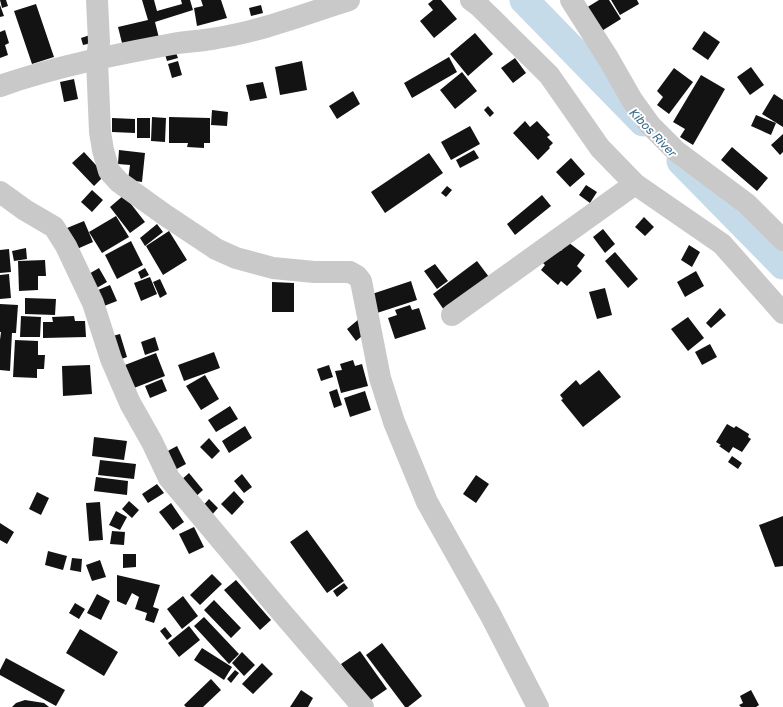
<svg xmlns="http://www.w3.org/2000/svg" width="783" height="707" font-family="Rubik,sans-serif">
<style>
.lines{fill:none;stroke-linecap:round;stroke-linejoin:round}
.river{stroke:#c5dbe9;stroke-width:29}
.building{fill:#131313}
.minor{stroke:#c9c9c9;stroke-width:22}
.labels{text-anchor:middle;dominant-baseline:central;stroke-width:4;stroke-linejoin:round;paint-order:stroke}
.water-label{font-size:12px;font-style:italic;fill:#3c6d8b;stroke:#fff}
</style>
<rect width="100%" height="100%" fill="#fff"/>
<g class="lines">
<!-- river -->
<path class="river" d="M524 0 643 122
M681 161 783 265"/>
</g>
<!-- building -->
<path class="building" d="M0 0H6L8 6 2 8Z
M142 0H154L157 11 182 4 181 0H190L193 10 155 22 159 38 123 47 118 27 148 20Z
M201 0H221L227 18 197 26 194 8 203 6Z
M433 0H441L457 19 434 38 420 21 433 10 428 4Z
M599 0H609L621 19 600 32 586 8Z
M611 0H637L639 4 620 15Z
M36 4 54 57 32 64 14 11Z
M0 5 4 16 0 17Z
M261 5 263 13 251 16 249 8Z
M5 30 9 43 5 45 8 55 0 58V32Z
M704 31 720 42 708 60 692 49Z
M475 33 493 54 468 76 450 54Z
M90 35 92 43 83 45 81 38Z
M174 48 178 58 167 61 164 51Z
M449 57 457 72 412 98 404 83Z
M515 58 526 73 513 83 501 68Z
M178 61 182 75 172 78 168 64Z
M302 61 307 90 280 95 275 67Z
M751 67 764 85 750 95 737 77Z
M674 68 693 82 669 114 657 105 663 97 657 91Z
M462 72 477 91 455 109 440 90Z
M701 75 725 89 693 145 680 137 685 129 673 122Z
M74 79 78 99 64 102 60 82Z
M263 82 267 98 250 101 246 85Z
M353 91 360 104 337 119 329 106Z
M774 94 783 100V127L762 114Z
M488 106 494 113 490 117 484 110Z
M212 110 228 112 227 126 211 125Z
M756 115 776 123 771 135 751 126Z
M152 117 166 118 165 142 151 141Z
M169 117 210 118V143H204V148L187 147 188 143H169Z
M112 118 135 119V133L112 132Z
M137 118H150V138H137Z
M525 121 530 127 537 121 550 135 547 137 553 143 549 147 550 148 538 160 513 133Z
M470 126 480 144 451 160 441 142Z
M783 134V152L780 155 771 145Z
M732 147 768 178 757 191 721 160Z
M119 150 145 153 142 182 128 180 130 165 118 164Z
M474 150 479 158 460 168 456 160Z
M84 152 105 175 94 186 72 163Z
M429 153 443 173 385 213 371 192Z
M571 158 585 174 570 187 556 172Z
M586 185 597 192 590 203 579 195Z
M447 186 452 190 446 197 441 193Z
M92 190 103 200 92 212 81 202Z
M124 195 145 222 130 233 110 207Z
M542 195 551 206 515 235 507 224Z
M116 216 129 237 102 253 89 232Z
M644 217 654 227 645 236 635 227Z
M84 221 93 242 77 249 67 228Z
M157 224 163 232 145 246 140 238Z
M603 229 615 244 605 253 593 237Z
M169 231 187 260 163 275 146 246Z
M131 241 143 265 117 279 105 255Z
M568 242 585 255 577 266 582 271 567 286 561 281 558 285 541 270 545 265 543 263 558 247 561 251Z
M689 245 700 252 692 267 681 260Z
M26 248 27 259 14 261 12 251Z
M9 249 11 272 0 273V250Z
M615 252 638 279 628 288 605 261Z
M45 260 46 276H38V290L19 291 18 261Z
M477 261 489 277 444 310 433 294Z
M435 264 448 281 437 289 424 271Z
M99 268 107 282 95 289 87 275Z
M145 268 149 275 141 279 138 272Z
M696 271 704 286 685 297 677 282Z
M9 274 11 298 0 299V275Z
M150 277 157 294 141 301 134 283Z
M160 279 167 294 160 298 153 282Z
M411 281 417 300 377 313 372 294Z
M272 282 294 283V312H272Z
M110 285 117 301 104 306 98 290Z
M605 288 612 315 597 319 589 292Z
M25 298 56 299 55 315 25 314Z
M0 304 18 305 16 333H12L10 371 0 370V340L1 332H0Z
M410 305 412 310 419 308 426 329 395 339 388 318 397 315 395 310Z
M720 308 726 315 711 328 706 323Z
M21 316 41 317 40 337H20Z
M74 316 75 321H85L86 337 43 338V322H53L52 317Z
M688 317 704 338 688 351 671 329Z
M359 319 368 331 356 341 347 329Z
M120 334 127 357 116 361 109 337Z
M155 337 159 350 145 355 141 342Z
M15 340 38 341V355H45L44 369H37V378L13 377Z
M710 344 717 357 702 365 695 352Z
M214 352 220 368 184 381 178 365Z
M156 353 165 376 134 388 125 365Z
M353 360 355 366 362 364 368 386 341 393 335 371 342 370 340 364Z
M90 365 92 394 63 396 62 366Z
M329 365 333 377 321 381 317 369Z
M599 370 621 397 583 427 561 400 563 399 560 395 576 380 580 385Z
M205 375 219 399 201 410 186 386Z
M162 379 167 391 150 398 145 386Z
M337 389 342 405 334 408 329 392Z
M365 391 371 410 350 417 344 398Z
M230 406 238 419 216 432 208 420Z
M727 424 734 428 736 426 749 434 748 437 751 439 742 452 733 447 729 453 719 446 721 445 716 442Z
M245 426 252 438 229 453 222 441Z
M94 437 127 441 124 460 92 456Z
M209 438 220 451 212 459 200 447Z
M177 446 186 464 173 471 164 453Z
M732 456 742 463 738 469 728 462Z
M100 460 136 464 134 479 98 475Z
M189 473 203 490 193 499 179 482Z
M242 474 252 487 244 493 234 481Z
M476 475 489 484 476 503 463 494Z
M96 477 128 481 127 495 94 491Z
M157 484 164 493 148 503 142 494Z
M234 491 244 502 232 515 221 504Z
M37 492 49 498 41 515 29 509Z
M209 499 218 508 210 517 201 508Z
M129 501 139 510 132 518 122 509Z
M100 502 103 540 89 541 86 503Z
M171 503 184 522 173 530 159 512Z
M116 511 127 517 120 530 109 525Z
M783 516V566L775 567 759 525Z
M0 523 14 532 7 544 0 540Z
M194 527 204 547 189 554 179 534Z
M307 530 344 581 327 593 290 542Z
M112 531 125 532 124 545 110 544Z
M48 551 67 556 63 570 45 565Z
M123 554H136V567L123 568Z
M72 558 82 559 81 572 70 570Z
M100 560 106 577 92 581 86 565Z
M212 574 222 584 200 605 190 595Z
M117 575 160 585 153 607 159 609 154 623 145 620 147 613 135 609 139 597 132 593 126 605 117 601Z
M236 580 271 620 260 630 224 590Z
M344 583 348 588 337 597 333 591Z
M97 594 110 601 101 620 87 613Z
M183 596 198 616 182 629 167 609Z
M214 600 241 628 231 638 204 610Z
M75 603 85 609 79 619 69 613Z
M204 617 239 654 229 664 194 626Z
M189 626 200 640 179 657 168 643Z
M165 627 172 636 167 640 160 631Z
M80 629 118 652 104 676 66 653Z
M382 643 422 696 408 707H405L366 655Z
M202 648 232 667 224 680 194 660Z
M360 651 387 689 368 702 341 664Z
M242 652 255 665 244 676 232 663Z
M6 658 65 690 56 706 0 675V670Z
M262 663 273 674 253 694 242 684Z
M235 670 239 673 231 683 227 679Z
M211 679 221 690 203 707H186L184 705Z
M301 690 313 698 308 707H290Z
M751 690 759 705 756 707H741L739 705 743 703 740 696Z
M25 700 44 703 49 707H12L16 703Z"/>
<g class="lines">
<!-- minor -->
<path class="minor" d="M97 0 99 42 97 60 100 132 103 150 109 171 119 182 165 215 216 249 236 258 273 268 314 272H350L357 276 361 281 380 378 394 422 427 502 490 614 538 707
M471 0 479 6 549 75 600 148 635 184 722 244 783 313
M571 0 608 58 632 100 650 125 676 151 747 204 783 240
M0 86C57 66 118 54 178 43 191 41 204 41 217 38 262 31 305 14 349 0
M0 192 25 210 54 227 66 246 93 303 111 359 130 403 152 442 169 478 277 607 363 707
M452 315 635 184"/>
</g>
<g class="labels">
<!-- water labels -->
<g class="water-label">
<text transform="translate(653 133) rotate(46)">Kibos River</text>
</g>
</g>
</svg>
